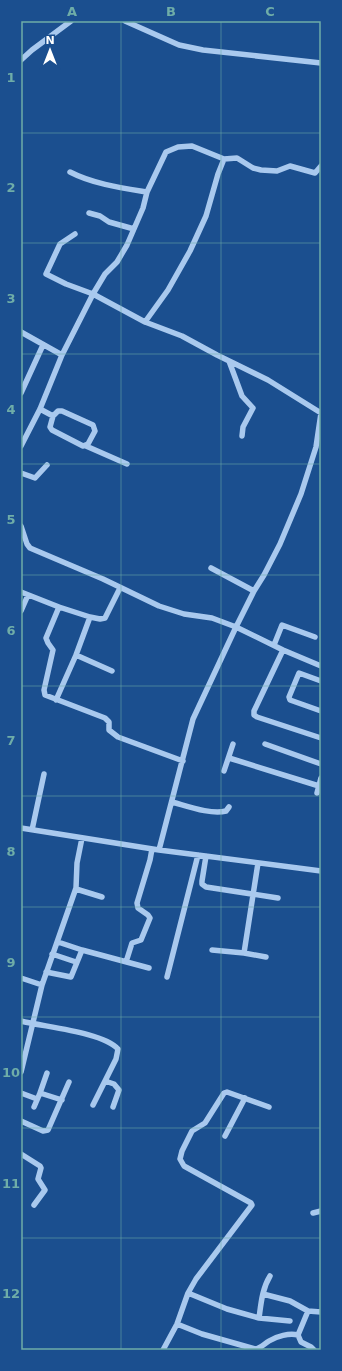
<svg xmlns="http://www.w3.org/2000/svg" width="342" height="1371" font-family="'DejaVu Sans',sans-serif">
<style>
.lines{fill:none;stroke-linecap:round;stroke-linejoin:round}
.minor{stroke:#a9c9ee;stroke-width:5.5}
.grid{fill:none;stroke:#6fada8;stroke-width:1;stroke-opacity:0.55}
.neatline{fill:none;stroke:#6fada8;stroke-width:1.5}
.grid-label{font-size:13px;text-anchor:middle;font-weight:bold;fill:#6fada8}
</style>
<rect width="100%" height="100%" fill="#1b4f8f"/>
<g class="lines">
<!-- minor -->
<path class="minor" d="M125 21 179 45 203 50 321 63
M21 60 32 50 71 21
M70 172C93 184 122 188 147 192
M89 213 100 216 109 222 134 229
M75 234 60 244 46 274 66 284 93 294 145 322 182 336 217 355 268 380 321 413 316 447 301 494 280 544 264 575 254 591 236 627 193 719 159 850
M145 322 168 290 190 251 206 216 218 174 224 159 237 158 253 168 261 170 277 171 290 166 315 173 321 166
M21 332 62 355 93 294 105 274 117 262 127 245 143 208 147 192 166 152 178 147 192 146 224 159
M229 361 242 396 253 408 243 427 242 436
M21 393 43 345
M40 409 53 416 58 411H62L93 425 95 431 88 444 83 446 52 430 50 427 53 416
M21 446 40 409 62 355
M86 446 127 464
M21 473 35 478 47 465
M21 526 27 544 30 548 103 579 159 606 184 614 212 618 236 627 283 650 321 666
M211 568 254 591
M21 592 59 607 90 617
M59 607 46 638 48 643 53 650 44 690 45 695 105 718 109 722V730L118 737 183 761
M21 611 28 595
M274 645 282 625 315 637
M283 650 254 711V715L257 717 321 738
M112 671 76 655 90 617 100 619 105 618 120 588
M321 681 299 673 289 697 290 700 321 711
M56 700 76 655
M265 744 321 764
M229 758 319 786
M224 771 233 744
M317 793 321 778
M172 802C187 806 211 815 226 811L229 807
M21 828 159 850 321 871
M32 830 44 774
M206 856 202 881V884L206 887 278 898
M76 889 102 897
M58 942 82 950
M212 950 244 953 258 863
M244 953 266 957
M52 954 76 962
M126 962 132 943 141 940 150 918 148 915 138 908 137 903 150 860 152 849
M46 972 71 977 82 950 149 968
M167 977 198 855
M21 978 42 985
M21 1021C44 1027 103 1032 118 1049L116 1059 93 1105
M21 1072 42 985 76 888 77 863 82 838
M105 1081 114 1084 119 1090 113 1107
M21 1093 37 1099
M40 1093 47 1073
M34 1107 40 1093 62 1100
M21 1121 43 1131 48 1130 69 1082
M225 1136 245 1098
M21 1154 40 1166 41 1168 38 1179 45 1190 34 1205
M313 1213 321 1211
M188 1293 227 1309 259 1318 290 1321
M263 1294 290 1301 308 1311 298 1335 301 1342 311 1347 314 1350
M308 1311 321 1312
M259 1318C261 1304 262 1289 270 1276
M177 1324 202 1334 255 1349C261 1348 264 1344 269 1341 277 1336 289 1333 298 1335
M163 1350 177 1324 188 1293 196 1279 252 1205 251 1203 184 1166 180 1159 182 1151 192 1131 205 1123 224 1093 227 1092 269 1107"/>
</g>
<!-- grid -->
<path class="grid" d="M121 21V1350M221 21V1350M21 133H321M21 243H321M21 354H321M21 464H321M21 575H321M21 686H321M21 796H321M21 907H321M21 1017H321M21 1128H321M21 1238H321"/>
<!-- border -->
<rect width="342" height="1371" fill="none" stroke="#1b4f8f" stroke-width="44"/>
<!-- north arrow -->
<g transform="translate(50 50)" stroke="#1b4f8f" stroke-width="3" paint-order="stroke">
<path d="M0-3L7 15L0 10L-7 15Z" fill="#ffffff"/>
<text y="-6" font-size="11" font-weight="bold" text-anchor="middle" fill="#ffffff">N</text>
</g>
<rect x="22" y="22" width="298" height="1327" class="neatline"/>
<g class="grid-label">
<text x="72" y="16">A</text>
<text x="171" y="16">B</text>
<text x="270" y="16">C</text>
<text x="11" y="82">1</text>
<text x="11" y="192">2</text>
<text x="11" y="303">3</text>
<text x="11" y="414">4</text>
<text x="11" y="524">5</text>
<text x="11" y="635">6</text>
<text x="11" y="745">7</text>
<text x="11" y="856">8</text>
<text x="11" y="967">9</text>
<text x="11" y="1077">10</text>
<text x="11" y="1188">11</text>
<text x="11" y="1298">12</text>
</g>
</svg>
